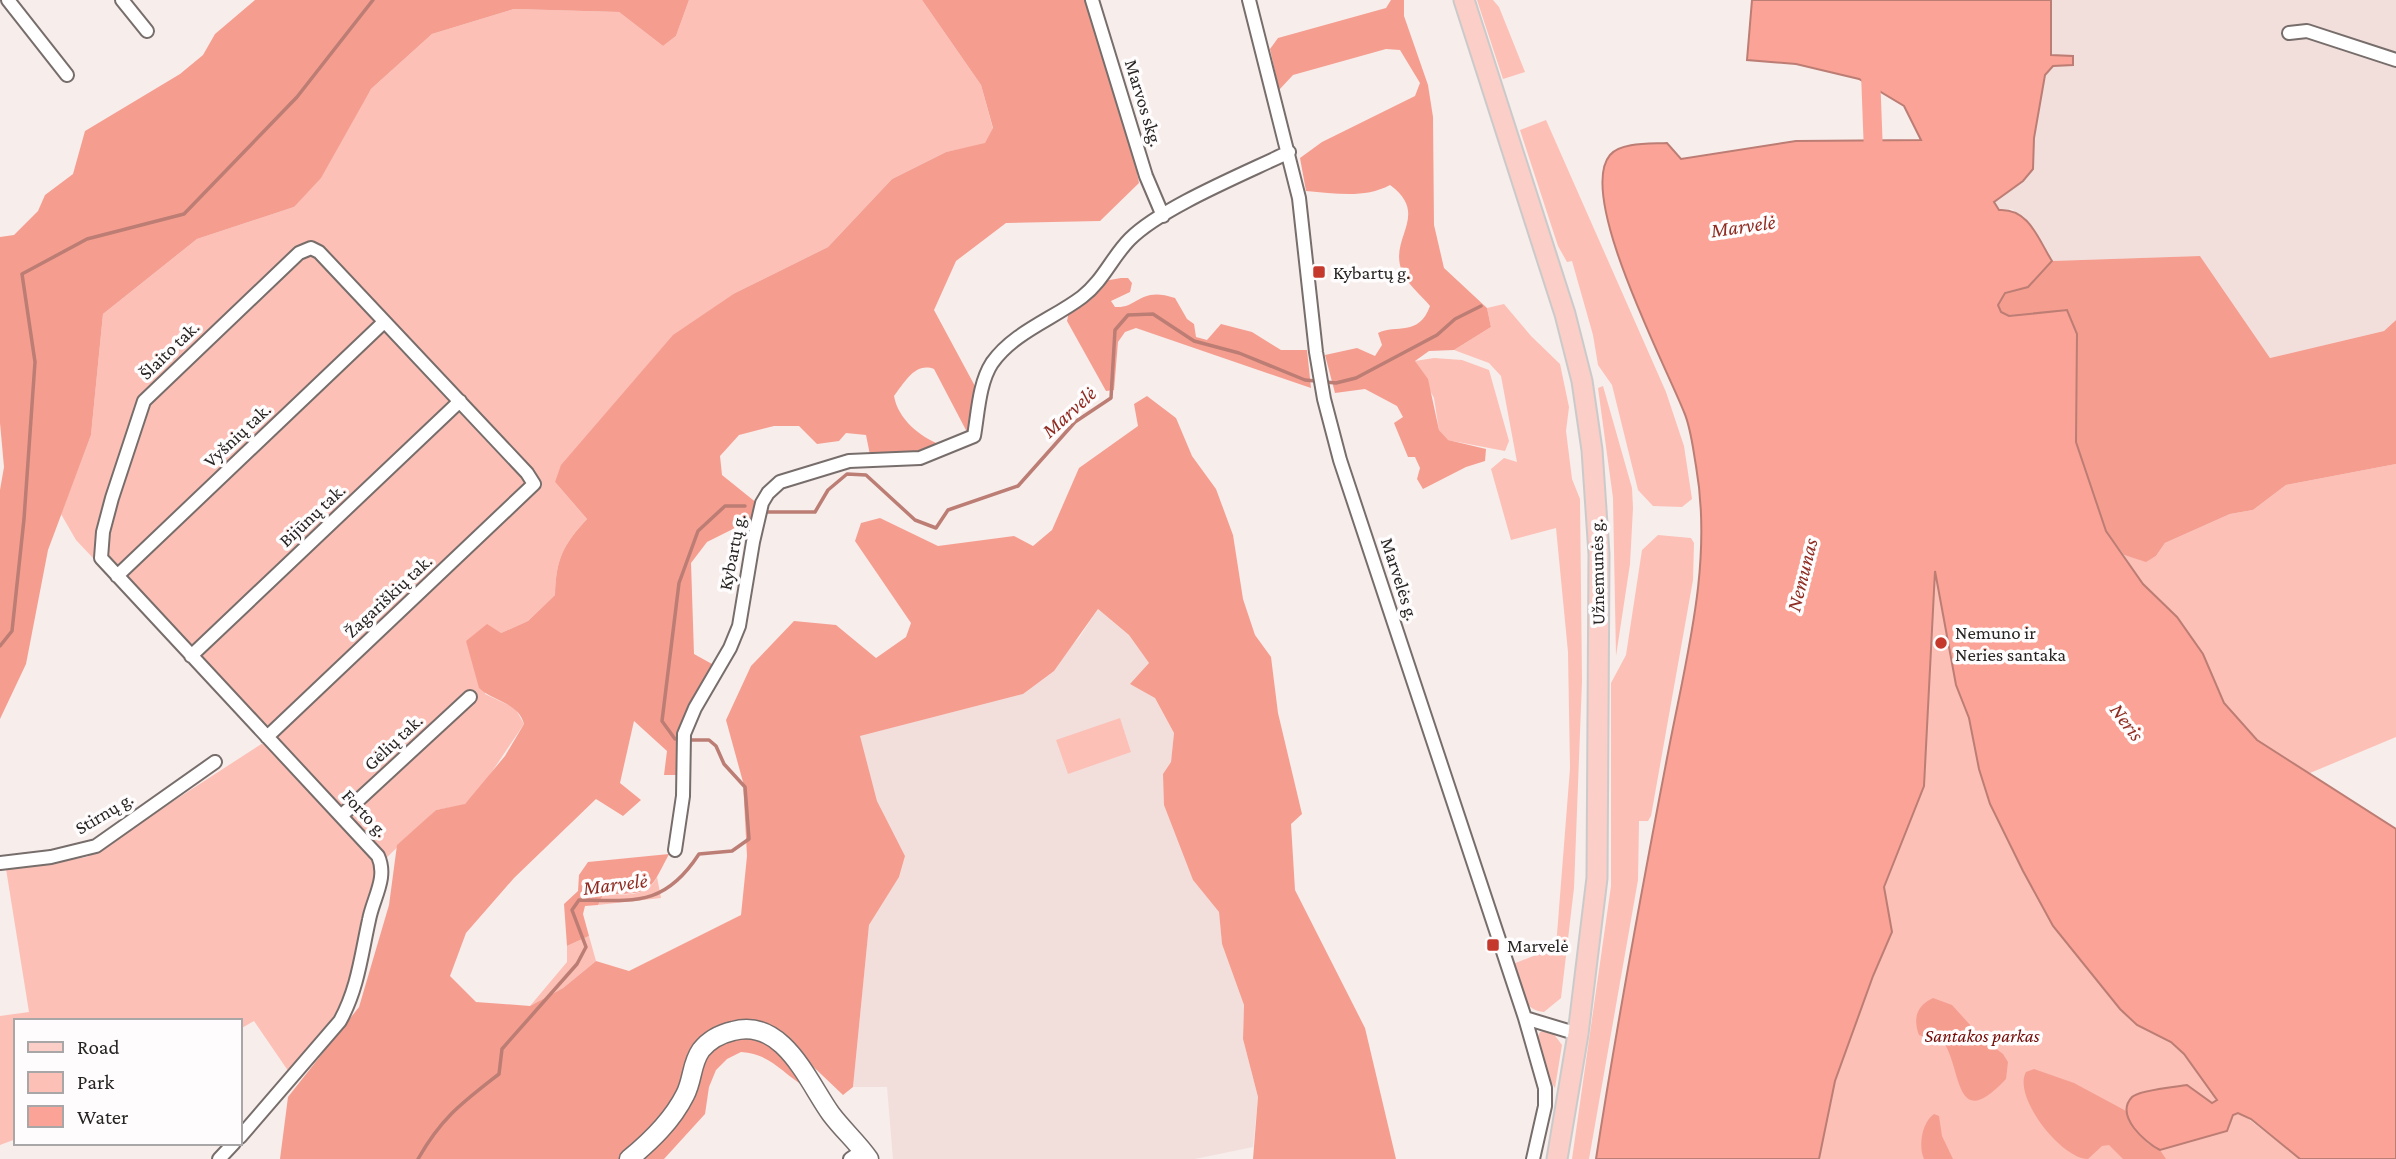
<svg xmlns="http://www.w3.org/2000/svg" width="2396" height="1159" font-family="'Crimson Pro',serif">
<style>
.built{fill:#f2dfdc}
.green{fill:#fcc0b6}
.forest{fill:#f59e90}
.water{fill:#fba396;stroke:#bc7d74;stroke-width:2}
.lines{fill:none;stroke-linecap:round;stroke-linejoin:round}
.stream{stroke:#bc7d74;stroke-width:3.5}
.river{stroke:#fba396;stroke-width:19}
.street-casing{stroke:#776e6c;stroke-width:16}
.secondary-casing{stroke:#776e6c;stroke-width:21}
.primary-casing{stroke:#cbcaca;stroke-width:23}
.street{stroke:#fff;stroke-width:12}
.secondary{stroke:#fff;stroke-width:18}
.primary{stroke:#fbcec7;stroke-width:19}
.poi-dot{fill:#c5382c;stroke:#fefcfc;stroke-width:2.5}
.labels{text-anchor:middle;dominant-baseline:central;stroke-width:7;stroke-linejoin:round;paint-order:stroke}
.street-label{font-size:19px;fill:#282424;stroke:#fefcfc}
.poi-label{font-size:19px;fill:#282424;stroke:#fefcfc;text-anchor:start}
.park-label{font-size:19px;font-style:italic;fill:#720905;stroke:#fefcfc}
.water-label{font-size:21px;font-style:italic;fill:#8f2b21;stroke:#fefcfc}
</style>
<rect width="100%" height="100%" fill="#f7edeb"/>
<!-- built -->
<path class="built" d="M2051 0H2396V320L2384 331 2270 358 2200 256 2052 261 2030 224 2012 209 1999 210 1994 202 2033 169 2034 138 2045 75 2053 66 2073 65 2051 55Z
M1098 609 1129 635 1150 664 1155 698 1174 733 1171 762 1193 880 1219 912 1222 944 1244 1005 1243 1039 1258 1097 1253 1147 1195 1159H893L887 1087H853L869 925 899 877 905 856 877 801 859 736 1023 694 1079 638Z"/>
<!-- green -->
<path class="green" d="M689 0H922L981 85 993 129 985 144 946 152 892 179 828 247 735 293 555 482 587 519C563 545 556 559 555 595L528 621 501 633 485 694 515 708 524 724 481 788 464 805 436 810 381 863 351 1002 293 1078 254 1021 240 1029V1021H16V1139L0 1145V1016L29 1012 6 869 87 857 266 741 76 540 61 514 91 435 103 314 197 239 294 207 371 89 432 34 514 9 619 12 663 46 676 36Z
M1477 0H1493L1499 7 1525 72 1503 79Z
M1546 120 1666 392 1684 446 1692 499 1682 507 1653 506 1638 490 1612 385 1598 365 1593 335 1572 261 1567 262 1558 246 1520 130Z
M1504 304 1531 336 1560 364 1569 407 1566 431 1572 479 1580 499 1582 681 1574 888 1561 998 1544 1012C1520 1011 1519 983 1513 964L1556 947 1570 768 1568 652 1556 528 1511 540 1491 469 1504 458 1517 462 1501 376 1489 363 1454 350 1491 327 1487 308Z
M1434 358 1462 360 1489 370 1509 441 1505 451 1447 440 1439 430 1434 398 1415 361Z
M1603 386 1632 488 1633 508 1630 564 1616 656 1613 498 1598 388Z
M2396 464V737L2310 773 2257 740 2224 703 2203 654 2177 617 2143 584 2124 555 2146 561 2156 556 2165 543 2230 514 2253 510 2286 485Z
M1658 535 1691 538 1694 543 1693 580 1651 816 1648 821H1639L1638 880 1589 1159H1572L1611 886V683L1626 655 1642 550Z
M1935 567 1956 685 1969 718 1979 769 2053 926 2119 1009 2171 1042 2184 1054 2206 1080 2217 1102 2212 1103 2187 1085 2227 1131 2233 1115 2241 1113 2300 1159H1819L1835 1081 1873 976 1892 932 1884 887 1924 786Z
M1120 718 1131 752 1068 774 1056 740Z
M657 877 661 898 598 905 603 895C625 894 647 898 657 877Z
M589 936 596 961 563 988 530 1006 567 962V946Z
M1545 1030 1553 1033 1562 1045 1555 1088 1549 1079 1537 1038 1540 1032Z"/>
<!-- forest -->
<path class="forest" d="M255 0H689L676 36 663 46 619 12 514 9 432 34 371 89 321 178 294 207 197 239 103 314 91 435 48 550 26 664 0 719V490L4 467 0 423V237L14 235 38 211 45 195 73 174 85 131 180 74 203 55 215 34Z
M922 0H1087L1131 141 1139 183 1100 221 1006 223 956 261 934 310 976 388 968 434 934 369C915 362 905 382 894 396 898 419 920 437 941 445L922 453 870 455 866 435 846 433 839 441 817 444 799 426H774L739 435 720 456 722 475 758 504 751 520 707 542 691 563 694 654 712 664 684 723 681 775H664L667 751 634 721 620 783 641 800 623 816 596 799 514 878 466 933 450 976 476 1002 530 1006 563 988 596 961 629 971 741 915 747 856 743 782 726 720 751 666 794 621 836 625 876 658 906 637 911 623 855 541 861 523 880 518 938 546 1014 536 1033 546 1052 530 1079 468 1138 426 1134 404 1147 396 1176 418 1192 456 1216 489 1233 535 1243 599 1255 635 1271 657 1278 713 1302 814 1291 824 1295 890 1365 1028 1396 1159H1253L1258 1097 1243 1039 1244 1005 1222 944 1219 912 1193 880 1164 805 1163 774 1171 762 1174 733 1155 698 1130 684 1149 663 1129 635 1098 609 1054 671 1023 694 860 736 877 801 905 856 899 877 869 925 853 1087 843 1095 781 1036 720 1030 675 1103 622 1159H280L288 1097 359 1007 389 905 397 845 436 810 465 804 505 756 524 724C518 702 494 702 479 688L466 641 487 624 501 633 528 621 555 595C556 559 563 545 587 519L555 482 561 465 673 335 735 293 828 247 892 179 946 152 985 143 993 128 981 85Z
M1391 0H1404V16L1428 85 1433 117 1434 225 1444 268 1487 308 1491 327 1454 350 1429 351 1415 361 1428 379 1439 430 1448 440 1486 449 1485 461 1466 467 1423 489 1417 479 1420 468 1415 457H1408L1394 423 1403 417 1397 406 1365 389 1335 393 1325 355 1357 348 1375 356 1382 345 1378 333C1396 324 1419 337 1430 306 1422 296 1406 283 1402 271 1388 238 1431 215 1390 185 1364 199 1335 193 1306 191L1300 158 1322 142 1415 96 1420 83 1400 50 1386 49 1293 75 1279 90 1270 49 1278 38 1386 8Z
M2200 256 2270 358 2384 331 2396 320V464L2286 485 2253 510 2230 514 2165 543 2156 556 2146 562 2124 555 2106 531 2086 476 2076 442 2077 334 2009 316 2001 312 1998 305 2005 293 2028 287 2052 261Z
M1121 278H1128L1132 283 1130 292 1111 301 1115 307C1138 309 1139 286 1175 298L1187 319 1194 324 1196 337 1207 340 1221 324 1252 332 1281 350H1307L1311 388 1136 328 1125 332 1118 342 1114 390 1106 391 1067 321 1069 311 1104 281Z
M669 854C647 897 651 892 603 895L598 905 585 906 583 914 589 936 567 946 564 904 578 891 579 875 588 862Z
M1933 998 1952 1005 1982 1038 2003 1054 2008 1062 2006 1079C1956 1132 1962 1075 1945 1044L1919 1035C1913 1019 1916 1006 1933 998Z
M748 1034 772 1041 806 1087C781 1073 772 1054 741 1052L727 1059 716 1070 709 1087 705 1114 664 1159H637L717 1042Z
M2034 1069 2074 1083 2128 1112 2131 1123 2147 1143 2160 1150 2166 1159H2123L2109 1145 2102 1146 2088 1159C2062 1159 2012 1097 2026 1072Z
M1934 1114 1939 1116 1942 1136 1953 1159H1924C1918 1146 1922 1122 1934 1114Z"/>
<!-- water -->
<path class="water" d="M1752 0H2051V55L2073 56V65L2053 66 2045 75 2034 138 2033 169 2023 181 1994 202 1999 210C2029 208 2038 239 2052 261L2028 287 2005 293 1998 305 2001 312 2009 316 2067 310 2077 334 2076 442 2106 531 2143 584 2177 617 2203 654 2224 703 2257 740 2396 829V1159H2300L2251 1119 2238 1113 2233 1115 2227 1131 2160 1150C2146 1143 2114 1116 2132 1097 2139 1090 2175 1087 2187 1085L2212 1103 2217 1100 2184 1054 2171 1042 2137 1025 2120 1009 2053 926 2023 871 1990 804 1979 769 1969 718 1956 685 1935 571 1924 786 1884 887 1892 932 1873 976 1835 1081 1819 1159H1596C1617 1023 1642 888 1668 753 1686 658 1713 563 1696 466 1693 449 1691 428 1684 412 1666 366 1576 195 1610 155 1621 142 1651 144 1667 143L1681 159 1796 141 1921 140 1904 106 1859 79 1796 64 1747 60Z"/>
<g class="lines">
<!-- stream -->
<path class="stream" d="M767 512H815L828 490 847 474 866 475 915 520 936 528 948 510 1018 486 1075 422 1111 398 1115 330 1128 315 1153 314 1194 341 1239 353 1305 380 1336 383 1356 378 1437 335 1455 319 1481 306
M0 646 12 631 24 519 35 362 22 274 87 239 184 214 297 97 373 0
M679 739H675L662 721 679 583 698 531 725 506H745
M418 1159C442 1117 462 1103 499 1074L502 1049 577 964 586 947 572 910 579 900C636 901 665 906 699 854L732 851 749 839 745 787 724 764 716 746 709 740H687"/>
<!-- river -->
<path class="river" d="M1870 60 1874 166"/>
<!-- street casing -->
<g class="street-casing">
<path id="street" d="M8 0 67 75
M122 0 147 31
M1092 0 1146 176 1163 216
M1249 0 1299 198 1316 352 1324 399 1340 460 1525 1018 1545 1088V1106L1533 1159
M2289 33 2307 31 2396 60
M117 576 384 322
M191 656 460 401
M341 816 470 697
M675 850 683 796 684 734 695 708 730 648 739 626 753 542 762 503 768 493 780 482 849 461 920 458 974 436C978 413 979 383 992 363 1014 332 1053 319 1082 297 1103 281 1112 257 1130 239 1162 207 1246 173 1289 152
M0 863 51 857 96 846 215 762
M1525 1018 1578 1034
M240 1137 340 1021C358 988 361 956 369 920 373 898 388 878 378 856L101 558 103 532 112 498 144 401 299 253 311 248 319 252 527 473 534 484 267 737
M219 1159 234 1143
M850 1159 863 1150"/>
</g>
<!-- secondary casing -->
<g class="secondary-casing">
<path id="secondary" d="M629 1159C651 1141 672 1121 685 1095 693 1080 691 1064 701 1050 709 1040 720 1034 733 1031 783 1017 808 1082 831 1114 843 1130 858 1143 869 1159"/>
</g>
<!-- primary casing -->
<g class="primary-casing">
<path id="primary" d="M1464 0 1565 314 1582 381 1592 450 1599 554 1597 878 1578 1034 1557 1159"/>
</g>
<!-- street -->
<use href="#street" class="street"/>
<!-- secondary -->
<use href="#secondary" class="secondary"/>
<!-- primary -->
<use href="#primary" class="primary"/>
</g>
<!-- markers -->
<g class="poi-dot">
<rect x="1312" y="265" width="14" height="14" rx="3.5"/>
<circle cx="1941" cy="643" r="7"/>
<rect x="1486" y="938" width="14" height="14" rx="3.5"/>
</g>
<g class="labels">
<!-- street labels -->
<g class="street-label">
<text transform="translate(1144 103) rotate(73)">Marvos skg.</text>
<text transform="translate(169 350) rotate(-44)">Šlaito tak.</text>
<text transform="translate(237 435) rotate(-43)">Vyšnių tak.</text>
<text transform="translate(312 515) rotate(-43)">Bijūnų tak.</text>
<text transform="translate(732 552) rotate(-79)">Kybartų g.</text>
<text transform="translate(1597 572) rotate(-91)">Užnemunės g.</text>
<text transform="translate(1400 579) rotate(72)">Marvelės g.</text>
<text transform="translate(388 596) rotate(-43)">Žagariškių tak.</text>
<text transform="translate(393 742) rotate(-43)">Gėlių tak.</text>
<text transform="translate(104 813) rotate(-31)">Stirnų g.</text>
<text transform="translate(365 813) rotate(47)">Forto g.</text>
</g>
<!-- poi labels -->
<g class="poi-label">
<text x="1333" y="272">Kybartų g.</text>
<text x="1955" y="632">Nemuno ir<tspan x="1955" dy="22">Neries santaka</tspan></text>
<text x="1507" y="945">Marvelė</text>
</g>
<!-- park labels -->
<g class="park-label">
<text x="1982" y="1035">Santakos parkas</text>
</g>
<!-- water labels -->
<g class="water-label">
<text transform="translate(1743 226) rotate(-8)">Marvelė</text>
<text transform="translate(1069 412) rotate(-42)">Marvelė</text>
<text transform="translate(1802 575) rotate(-76)">Nemunas</text>
<text transform="translate(2127 722) rotate(53)">Neris</text>
<text transform="translate(615 884) rotate(-7)">Marvelė</text>
</g>
</g>
<!-- legend -->
<rect x="14" y="1019" width="228" height="126" fill="#fefcfc" stroke="#a8a6a6" stroke-width="2"/>
<rect x="28" y="1042" width="35" height="10" fill="#fbcec7" stroke="#a8a6a6" stroke-width="2"/>
<text x="77" y="1054" font-size="21" fill="#282424">Road</text>
<rect x="28" y="1072" width="35" height="21" fill="#fcc0b6" stroke="#a8a6a6" stroke-width="2"/>
<text x="77" y="1089" font-size="21" fill="#282424">Park</text>
<rect x="28" y="1106" width="35" height="21" fill="#fba396" stroke="#a8a6a6" stroke-width="2"/>
<text x="77" y="1124" font-size="21" fill="#282424">Water</text>
</svg>
